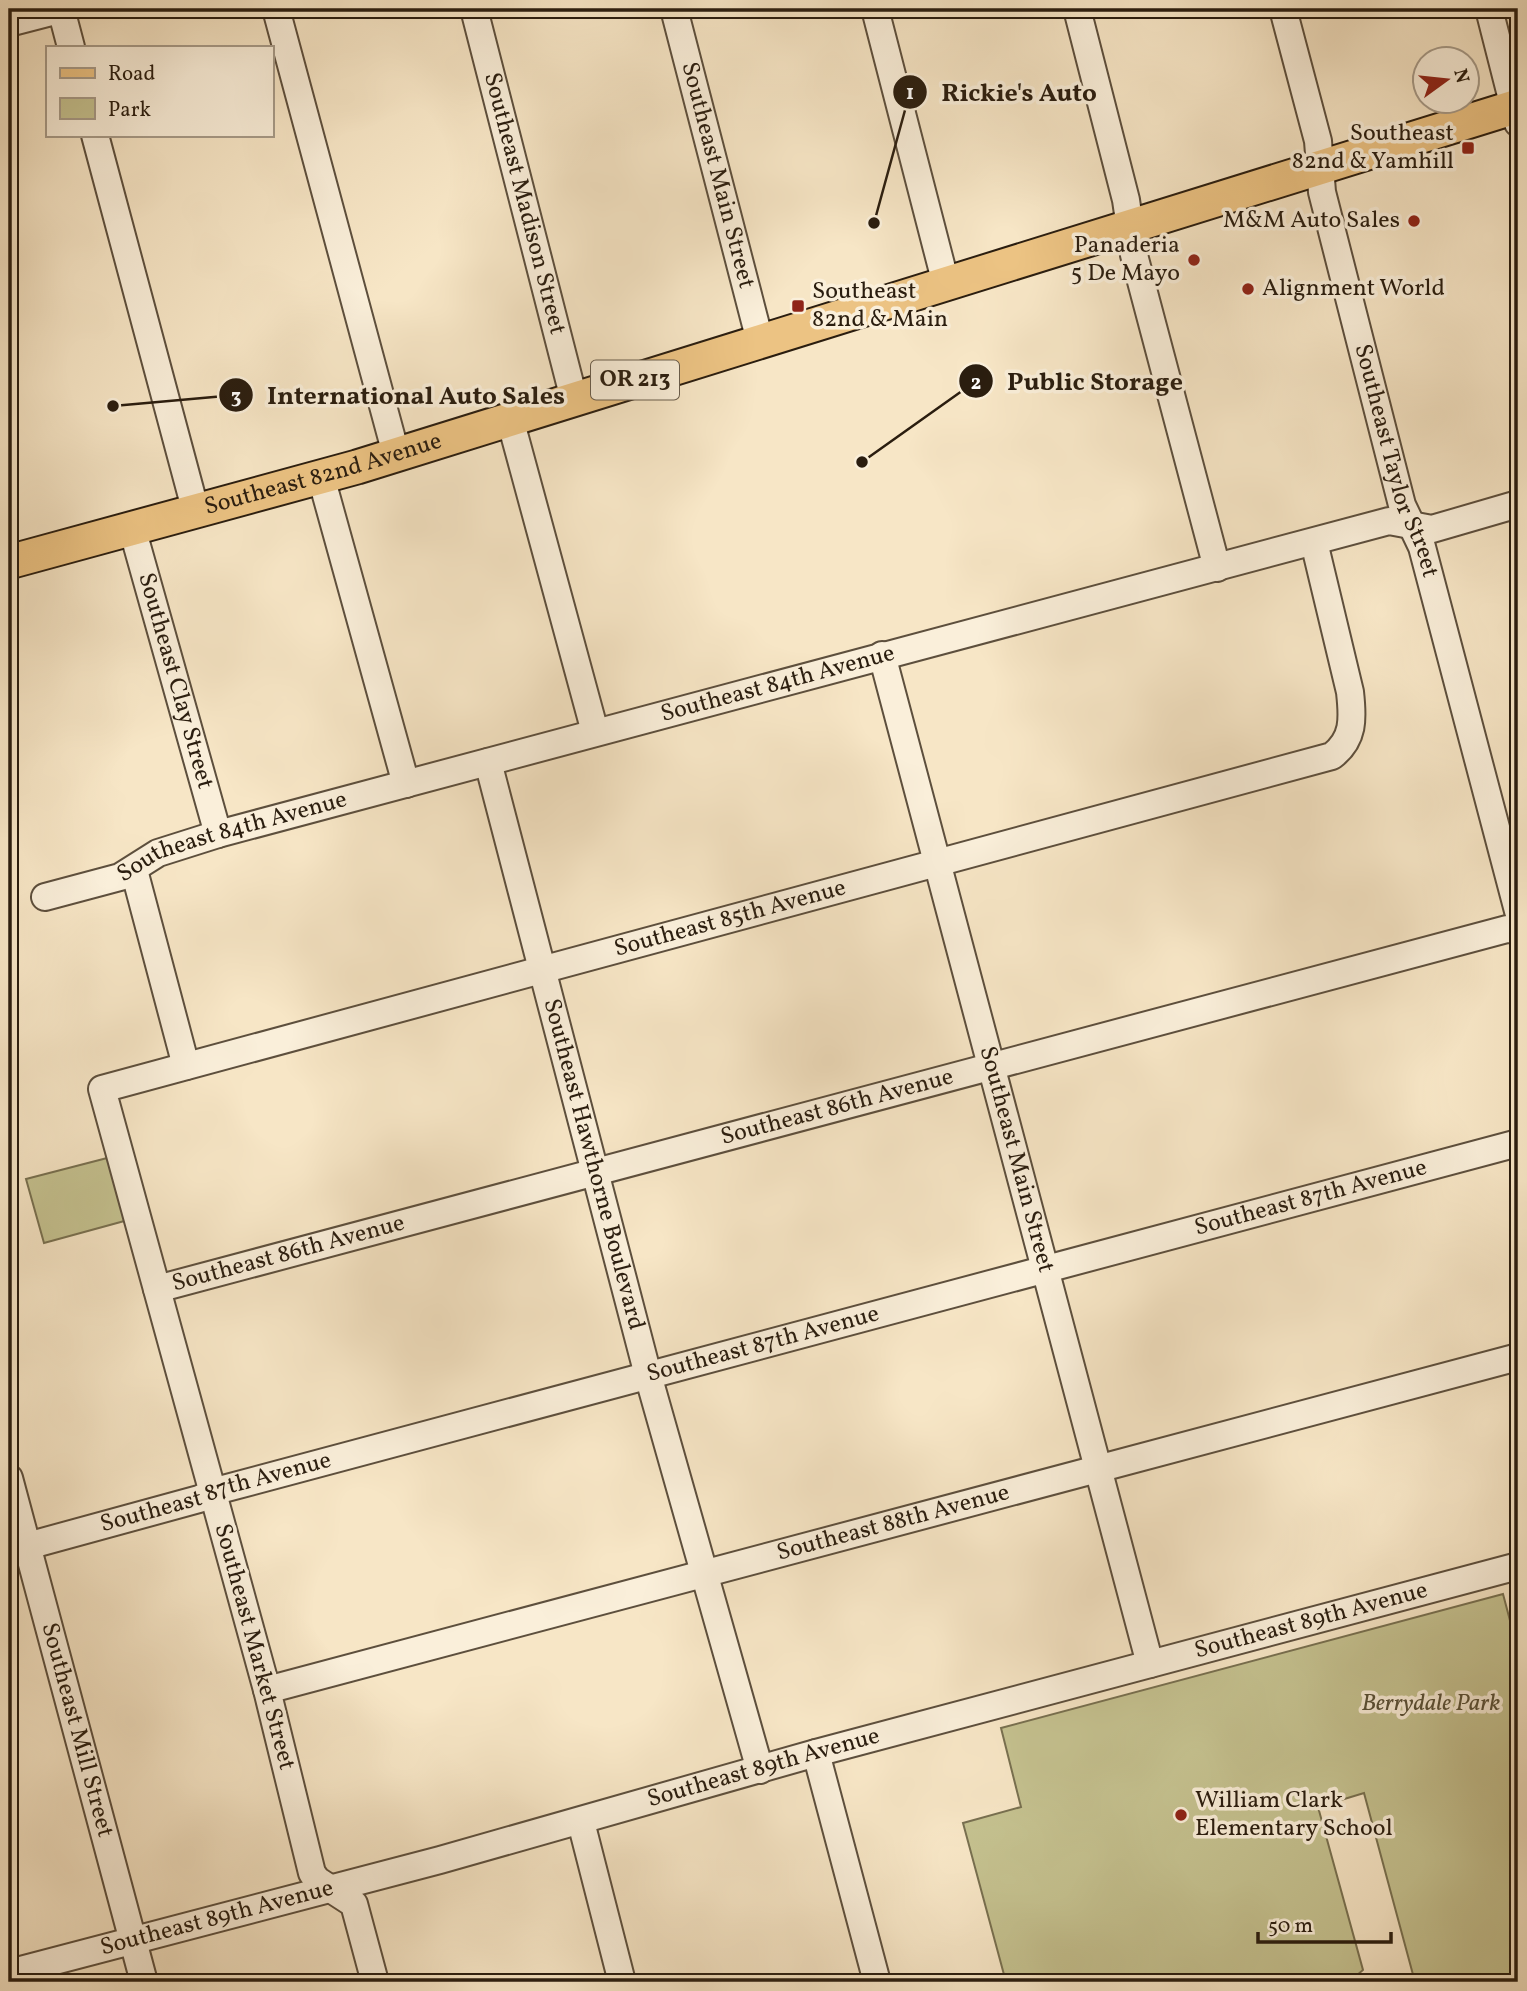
<svg xmlns="http://www.w3.org/2000/svg" width="1527" height="1991" font-family="Vollkorn,serif">
<style>
.green{fill:#c5c290;stroke:#787050;stroke-width:2}
.lines{fill:none;stroke-linecap:round;stroke-linejoin:round}
.minor-casing{stroke:#5d4f3d;stroke-width:30}
.major-casing{stroke:#2a1d0f;stroke-width:37}
.minor{stroke:#faefda;stroke-width:26}
.major{stroke:#ecc383;stroke-width:33}
.poi-dot{fill:#8f2418;stroke:#faefda;stroke-width:2.5}
.labels{text-anchor:middle;dominant-baseline:central;stroke-width:7;stroke-linejoin:round;paint-order:stroke}
.shield{fill:#faefda;stroke:#685c4c;stroke-width:2}
.shield-label{font-size:23px;font-weight:bold;fill:#2a1d0f}
.poi-label{font-size:24px;fill:#2a1d0f;stroke:#faefda;text-anchor:end}
.street-label{font-size:24px;fill:#2a1d0f;stroke:#faefda}
.park-label{font-size:24px;font-style:italic;fill:#584f36;stroke:#faefda}
.leader{fill:none;stroke:#2a1d0f;stroke-width:2.5}
.callout-dot{fill:#2a1d0f;stroke:#faefda;stroke-width:2.5}
.mark-label{font-size:21px;text-anchor:middle;font-weight:bold;fill:#fff}
.callout-label{font-size:26px;text-anchor:middle;font-weight:bold;fill:#2a1d0f;stroke:#faefda;stroke-width:7;stroke-linejoin:round;paint-order:stroke}
</style>
<rect width="100%" height="100%" fill="#f7e6c6"/>
<filter id="stains"><feTurbulence type="fractalNoise" baseFrequency=".00286" numOctaves="4"/><feColorMatrix values="0 0 0 0 .2 0 0 0 0 .09 0 0 0 0 .02 0 0 0 .5 -.17"/></filter>
<radialGradient id="worn" r=".72"><stop offset=".6" stop-color="#630" stop-opacity="0"/><stop offset="1" stop-color="#630" stop-opacity=".3"/></radialGradient>
<!-- green -->
<path class="green" d="M111 1157 128 1220 44 1243 26 1179Z
M1503 1594 1518 1651V1982H1415L1364 1793 1318 1807 1363 1970 1349 1982H1006L963 1823 1021 1807 1001 1728Z"/>
<g class="lines">
<!-- minor casing -->
<g class="minor-casing">
<g id="minor">
<path d="M61 9 71 47"/>
<path d="M276 9 396 454"/>
<path id="s1" d="M474 9 574 399"/>
<path id="s2" d="M674 9 760 341"/>
<path d="M875 9 946 284"/>
<path d="M1077 9 1126 200 1134 255 1217 568"/>
<path id="s3" d="M1283 9 1318 141 1322 192 1402 505 1422 547 1518 911"/>
<path d="M1489 9 1518 123"/>
<path d="M9 23 63 9"/>
<path d="M95 135 196 512"/>
<path d="M510 419 595 732"/>
<path d="M321 477 406 784"/>
<path id="s4" d="M132 528 218 834"/>
<path id="s5" d="M882 655 1150 1664"/>
<path id="s6" d="M488 762 648 1375 760 1770"/>
<path d="M134 870 186 1066"/>
<path id="s7" d="M45 897 120 877 158 853 218 834 1389 521 1432 529 1518 504"/>
<path id="s8" d="M157 1289 1507 929 1518 930"/>
<path id="s9" d="M9 1478 144 1982"/>
<path id="s10" d="M9 1551 199 1499 223 1489 1518 1143"/>
<path id="s11" d="M267 1690 1518 1357"/>
<path d="M816 1753 877 1982"/>
<path d="M581 1822 622 1982"/>
<path id="s12" d="M9 1973 440 1860 816 1753 1518 1566"/>
<path id="s13" d="M375 1982 354 1904 317 1880 312 1873 267 1690 102 1089 1332 756C1354 739 1353 719 1350 692L1314 542"/>
</g>
</g>
<!-- major casing -->
<g class="major-casing">
<g id="major">
<path id="s14" d="M9 562 357 467 1518 106"/>
</g>
</g>
<!-- minor -->
<use href="#minor" class="minor"/>
<!-- major -->
<use href="#major" class="major"/>
</g>
<!-- markers -->
<g class="poi-dot">
<rect x="1461" y="141" width="14" height="14" rx="3.5"/>
<circle cx="1414" cy="221" r="7"/>
<circle cx="1194" cy="260" r="7"/>
<circle cx="1248" cy="289" r="7"/>
<rect x="791" y="299" width="14" height="14" rx="3.5"/>
<circle cx="1181" cy="1815" r="7"/>
</g>
<g class="labels">
<!-- shield labels -->
<rect class="shield" x="591" y="360.5" width="88" height="39" rx="5"/>
<g class="shield-label">
<text x="635" y="380">OR 213</text>
</g>
<!-- poi labels -->
<g class="poi-label">
<text x="1454" y="134">Southeast<tspan x="1454" dy="28">82nd &amp; Yamhill</tspan></text>
<text x="1400" y="221">M&amp;M Auto Sales</text>
<text x="1180" y="246">Panaderia<tspan x="1180" dy="28">5 De Mayo</tspan></text>
<text x="1262" y="289" text-anchor="start">Alignment World</text>
<text x="812" y="292" text-anchor="start">Southeast<tspan x="812" dy="28">82nd &amp; Main</tspan></text>
<text x="1195" y="1801" text-anchor="start">William Clark<tspan x="1195" dy="28">Elementary School</tspan></text>
</g>
<!-- street labels -->
<g class="street-label">
<text stroke="none"><textPath href="#s2" startOffset="172">Southeast Main Street</textPath></text>
<text stroke="none"><textPath href="#s1" startOffset="201">Southeast Madison Street</textPath></text>
<text stroke="none"><textPath href="#s3" startOffset="467">Southeast Taylor Street</textPath></text>
<text stroke="none"><textPath href="#s14" startOffset="326">Southeast 82nd Avenue</textPath></text>
<text stroke="none"><textPath href="#s4" startOffset="159">Southeast Clay Street</textPath></text>
<text stroke="none"><textPath href="#s7" startOffset="765">Southeast 84th Avenue</textPath></text>
<text stroke="none"><textPath href="#s7" startOffset="198">Southeast 84th Avenue</textPath></text>
<text stroke="none"><textPath href="#s13" startOffset="1596">Southeast 85th Avenue</textPath></text>
<text stroke="none"><textPath href="#s8" startOffset="704">Southeast 86th Avenue</textPath></text>
<text stroke="none"><textPath href="#s5" startOffset="522">Southeast Main Street</textPath></text>
<text stroke="none"><textPath href="#s6" startOffset="416">Southeast Hawthorne Boulevard</textPath></text>
<text stroke="none"><textPath href="#s10" startOffset="1349">Southeast 87th Avenue</textPath></text>
<text stroke="none"><textPath href="#s8" startOffset="136">Southeast 86th Avenue</textPath></text>
<text stroke="none"><textPath href="#s10" startOffset="782">Southeast 87th Avenue</textPath></text>
<text stroke="none"><textPath href="#s10" startOffset="215">Southeast 87th Avenue</textPath></text>
<text stroke="none"><textPath href="#s11" startOffset="648">Southeast 88th Avenue</textPath></text>
<text stroke="none"><textPath href="#s12" startOffset="1349">Southeast 89th Avenue</textPath></text>
<text transform="translate(254 1647) rotate(75)">Southeast Market Street</text>
<text stroke="none"><textPath href="#s9" startOffset="261">Southeast Mill Street</textPath></text>
<text stroke="none"><textPath href="#s12" startOffset="782">Southeast 89th Avenue</textPath></text>
<text stroke="none"><textPath href="#s12" startOffset="215">Southeast 89th Avenue</textPath></text>
</g>
<!-- park labels -->
<g class="park-label">
<text x="1431" y="1704">Berrydale Park</text>
</g>
</g>
<!-- callouts -->
<path class="leader" d="M874 223L910 92M862 462L976 381M113 406L236 395"/>
<g class="callout-dot">
<circle cx="874" cy="223" r="7"/>
<circle cx="862" cy="462" r="7"/>
<circle cx="113" cy="406" r="7"/>
<circle cx="910" cy="92" r="18"/>
<circle cx="976" cy="381" r="18"/>
<circle cx="236" cy="395" r="18"/>
</g>
<g class="mark-label">
<text x="910" y="99">1</text>
<text x="976" y="389">2</text>
<text x="236" y="403">3</text>
</g>
<g class="callout-label">
<text x="1019" y="101">Rickie's Auto</text>
<text x="1095" y="390">Public Storage</text>
<text x="416" y="404">International Auto Sales</text>
</g>
<!-- margin -->
<rect width="1527" height="1991" fill="none" stroke="#f7e6c6" stroke-width="35"/>
<rect x="10" y="10" width="1506" height="1970" fill="none" stroke="#2a1d0f" stroke-width="3.5"/>
<rect x="18" y="18" width="1492" height="1956" fill="none" stroke="#2a1d0f" stroke-width="2"/>
<!-- legend -->
<rect x="46" y="46" width="228" height="91" fill="#faefda" stroke="#a79b89" stroke-width="2"/>
<rect x="60" y="68" width="35" height="10" fill="#ecc383" stroke="#a79b89" stroke-width="2"/>
<text x="108" y="80" font-size="21" fill="#2a1d0f">Road</text>
<rect x="60" y="98" width="35" height="21" fill="#c5c290" stroke="#a79b89" stroke-width="2"/>
<text x="108" y="116" font-size="21" fill="#2a1d0f">Park</text>
<!-- north arrow -->
<g transform="translate(1446 80) rotate(75)"><circle r="33" fill="#faefda" stroke="#a79b89" stroke-width="2"/>
<path d="M0-5L12 26L0 18L-12 26Z" fill="#8f2418"/>
<text y="-10" font-size="19" font-weight="bold" text-anchor="middle" fill="#2a1d0f">N</text>
</g>
<!-- scale -->
<path d="M1258 1932v10h133v-10" fill="none" stroke="#2a1d0f" stroke-width="3.5"/>
<text x="1268" y="1932" font-size="21" fill="#2a1d0f" stroke="#faefda" stroke-width="5" paint-order="stroke">50 m</text>
<rect width="100%" height="100%" filter="url(#stains)"/>
<rect width="100%" height="100%" fill="url(#worn)"/>
</svg>
